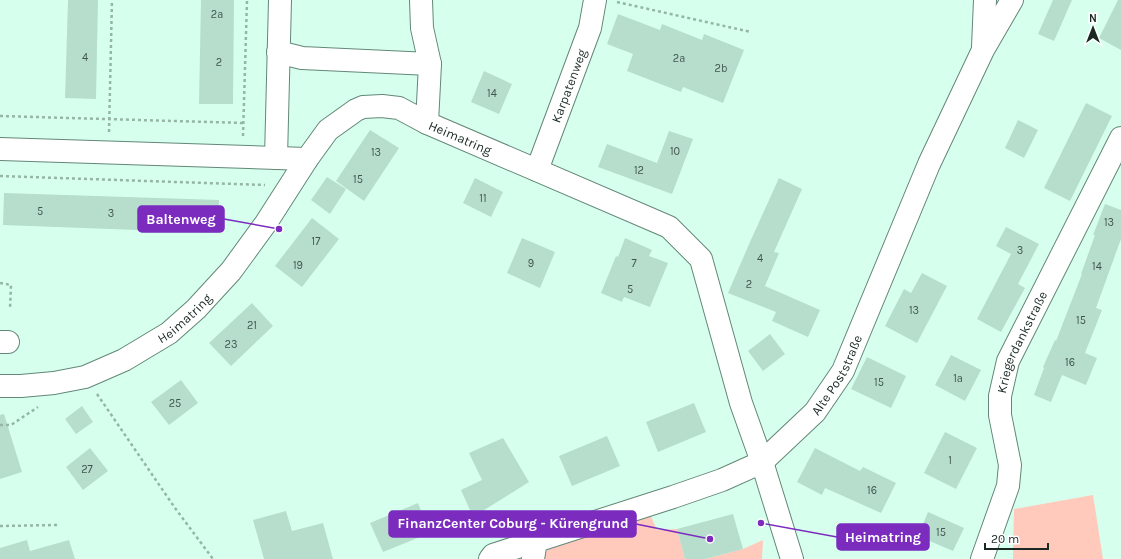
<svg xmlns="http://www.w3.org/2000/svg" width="1121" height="559" font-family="Karla,sans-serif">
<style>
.green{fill:#ffc9bc}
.building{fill:#b7decd}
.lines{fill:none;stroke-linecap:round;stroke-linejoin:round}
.minor-casing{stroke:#638778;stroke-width:24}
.path{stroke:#95b5a7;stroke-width:2.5;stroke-dasharray:3 3;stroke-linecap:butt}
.minor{stroke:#fff;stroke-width:22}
.labels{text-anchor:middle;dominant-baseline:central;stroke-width:4;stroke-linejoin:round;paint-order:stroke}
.number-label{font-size:11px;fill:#40564d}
.street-label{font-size:13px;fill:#192822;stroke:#fff}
.leader{fill:none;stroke:#7b2cbf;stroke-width:1.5}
.callout-dot{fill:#7b2cbf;stroke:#fff;stroke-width:1.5}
.callout{fill:#7b2cbf;stroke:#7b2cbf;stroke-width:1.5}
.callout-label{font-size:14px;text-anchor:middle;font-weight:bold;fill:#fff}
</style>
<rect width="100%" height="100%" fill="#d7ffee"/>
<!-- green -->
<path class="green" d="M1093 495 1103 559H1013L1014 509Z
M650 514 657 530 677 529 685 559H543L550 543Z
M763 540 762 559H705L743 549Z"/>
<!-- building -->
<path class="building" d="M68 0H98L96 99 65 98Z
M201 0H234L233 104H199Z
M1053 0H1072L1054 41 1038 34Z
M1118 0H1121V50L1099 38Z
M618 14 660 30 662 24 702 40 704 34 744 50 723 103 683 87 681 92 627 71 633 54 607 44Z
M484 71 512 84 499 114 471 102Z
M1086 103 1112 116 1070 201 1044 188Z
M1018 120 1038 130 1024 158 1005 148Z
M370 130 399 148 364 201 336 181Z
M669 131 693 139 672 194 598 167 607 144 657 163Z
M327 177 346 189 330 214 311 200Z
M475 178 503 192 491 217 463 203Z
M779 178 802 189 774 252 779 253 765 286 820 310 808 337 772 321 776 312 728 293 750 242Z
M4 193 219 200 218 233 3 225Z
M1105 204 1121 210V239L1096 308 1102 310 1085 353 1097 358 1086 385 1062 375 1051 402 1034 395 1044 368 1043 367 1055 340 1056 341 1082 274H1081L1095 235H1093Z
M312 218 339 239 302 287 275 266Z
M1006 227 1039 244 1018 284 1025 288 1001 332 977 319 1011 254 996 246Z
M522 238 555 252 540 288 507 273Z
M625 238 652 250 649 256 668 263 650 307 624 297 622 302 601 293 616 256 618 257Z
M922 273 947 286 917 343 885 326 904 289 911 293Z
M252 303 273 326 231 366 209 343Z
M770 334 785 354 763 371 748 351Z
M951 355 981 370 965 401 935 385Z
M867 357 906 376 891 408 851 389Z
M181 380 198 403 169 425 151 402Z
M694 403 706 432 658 452 646 422Z
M82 406 93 422 76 434 65 419Z
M4 414 22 472 0 479V415Z
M945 432 977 448 956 489 924 473Z
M607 436 620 466 572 486 559 456Z
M503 438 529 482 473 517 461 490 482 480 469 453Z
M90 448 108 471 83 490 66 467Z
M815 448 860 471 863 467 896 483 881 513 825 488 822 495 797 482Z
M418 503 430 533 383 552 370 523Z
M286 511 292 531 323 523 333 559H264L253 520Z
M928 512 964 528 953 551 918 536Z
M733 514 743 549 705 559H685L677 529Z
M27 540 30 551 69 540 75 559H0V548Z"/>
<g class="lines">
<!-- minor casing -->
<g class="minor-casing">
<g id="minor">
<path d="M421 0 422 28 430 64 427 123"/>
<path d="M983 47 985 0"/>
<path d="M278 52 302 58 430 64"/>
<path d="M0 149 307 159"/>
<path d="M276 158 280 0"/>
<path id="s1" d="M537 170 590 28 595 0"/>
<path d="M0 342H8"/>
<path id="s2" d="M0 386H21L54 383 85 377 124 360 169 333 196 309 231 271 266 223 307 159 328 130 356 110 363 107 382 106 399 108 427 123 669 227 701 259 741 403 762 462 792 559"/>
<path d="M490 559 493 555 536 541"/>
<path id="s3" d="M533 559 536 541 673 497 722 480 762 462 815 412 843 371 929 164 983 50 1012 0"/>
<path id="s4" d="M982 559 1008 486 1010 465 1000 415V396L1008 361 1121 138"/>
</g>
</g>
<!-- path -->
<path class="path" d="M617 2 751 32
M0 116 244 123
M109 132 112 0
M243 136 247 0
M0 176 265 185
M0 283 11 285 10 309
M97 394 175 508 213 559
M0 425H11L38 407
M0 526 57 525"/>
<!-- minor -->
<use href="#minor" class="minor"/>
</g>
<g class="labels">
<!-- number labels -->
<g class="number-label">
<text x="217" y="14">2a</text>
<text x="85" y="57">4</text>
<text x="679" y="58">2a</text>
<text x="219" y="62">2</text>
<text x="721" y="68">2b</text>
<text x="492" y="93">14</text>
<text x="675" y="151">10</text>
<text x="376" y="152">13</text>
<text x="639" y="170">12</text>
<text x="358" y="179">15</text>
<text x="483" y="198">11</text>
<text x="40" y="211">5</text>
<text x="111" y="213">3</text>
<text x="1109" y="222">13</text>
<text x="316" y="241">17</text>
<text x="1020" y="250">3</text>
<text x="760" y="258">4</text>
<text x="531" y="263">9</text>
<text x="634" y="263">7</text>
<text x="298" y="265">19</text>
<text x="1097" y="266">14</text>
<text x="749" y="284">2</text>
<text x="630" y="289">5</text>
<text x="914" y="310">13</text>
<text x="1081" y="320">15</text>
<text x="252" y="325">21</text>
<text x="231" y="344">23</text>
<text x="1070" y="362">16</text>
<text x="958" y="378">1a</text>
<text x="879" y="382">15</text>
<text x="175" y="403">25</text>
<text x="950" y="460">1</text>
<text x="87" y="469">27</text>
<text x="872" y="490">16</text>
<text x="941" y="532">15</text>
</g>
<!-- street labels -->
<g class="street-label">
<text stroke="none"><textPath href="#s1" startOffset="90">Karpatenweg</textPath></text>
<text stroke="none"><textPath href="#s2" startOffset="586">Heimatring</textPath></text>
<text stroke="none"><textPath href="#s2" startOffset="202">Heimatring</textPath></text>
<text stroke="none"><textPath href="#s4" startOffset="227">Kriegerdankstraße</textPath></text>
<text stroke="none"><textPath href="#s3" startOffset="374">Alte Poststraße</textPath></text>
</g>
</g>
<!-- callouts -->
<path class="leader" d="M279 229L224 219M710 539L636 524M761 523L837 537"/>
<g class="callout-dot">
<circle cx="279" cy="229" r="4"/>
<circle cx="710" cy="539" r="4"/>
<circle cx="761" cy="523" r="4"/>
</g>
<g class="callout">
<rect x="138" y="206" width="86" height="26" rx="4"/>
<rect x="389" y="511" width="247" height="26" rx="4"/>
<rect x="837" y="524" width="92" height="26" rx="4"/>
</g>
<g class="callout-label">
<text x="181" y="224">Baltenweg</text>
<text x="513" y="528">FinanzCenter Coburg - Kürengrund</text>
<text x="883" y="542">Heimatring</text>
</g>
<!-- north arrow -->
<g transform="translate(1093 28)" stroke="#ffffff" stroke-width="3" paint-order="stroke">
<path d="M0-3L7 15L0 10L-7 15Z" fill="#192822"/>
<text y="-6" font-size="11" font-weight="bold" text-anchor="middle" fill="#192822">N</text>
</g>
<!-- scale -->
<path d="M985 543v6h63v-6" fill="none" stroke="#192822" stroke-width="2"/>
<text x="991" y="543" font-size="12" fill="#192822" stroke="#ffffff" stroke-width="3" paint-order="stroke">20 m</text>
</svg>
